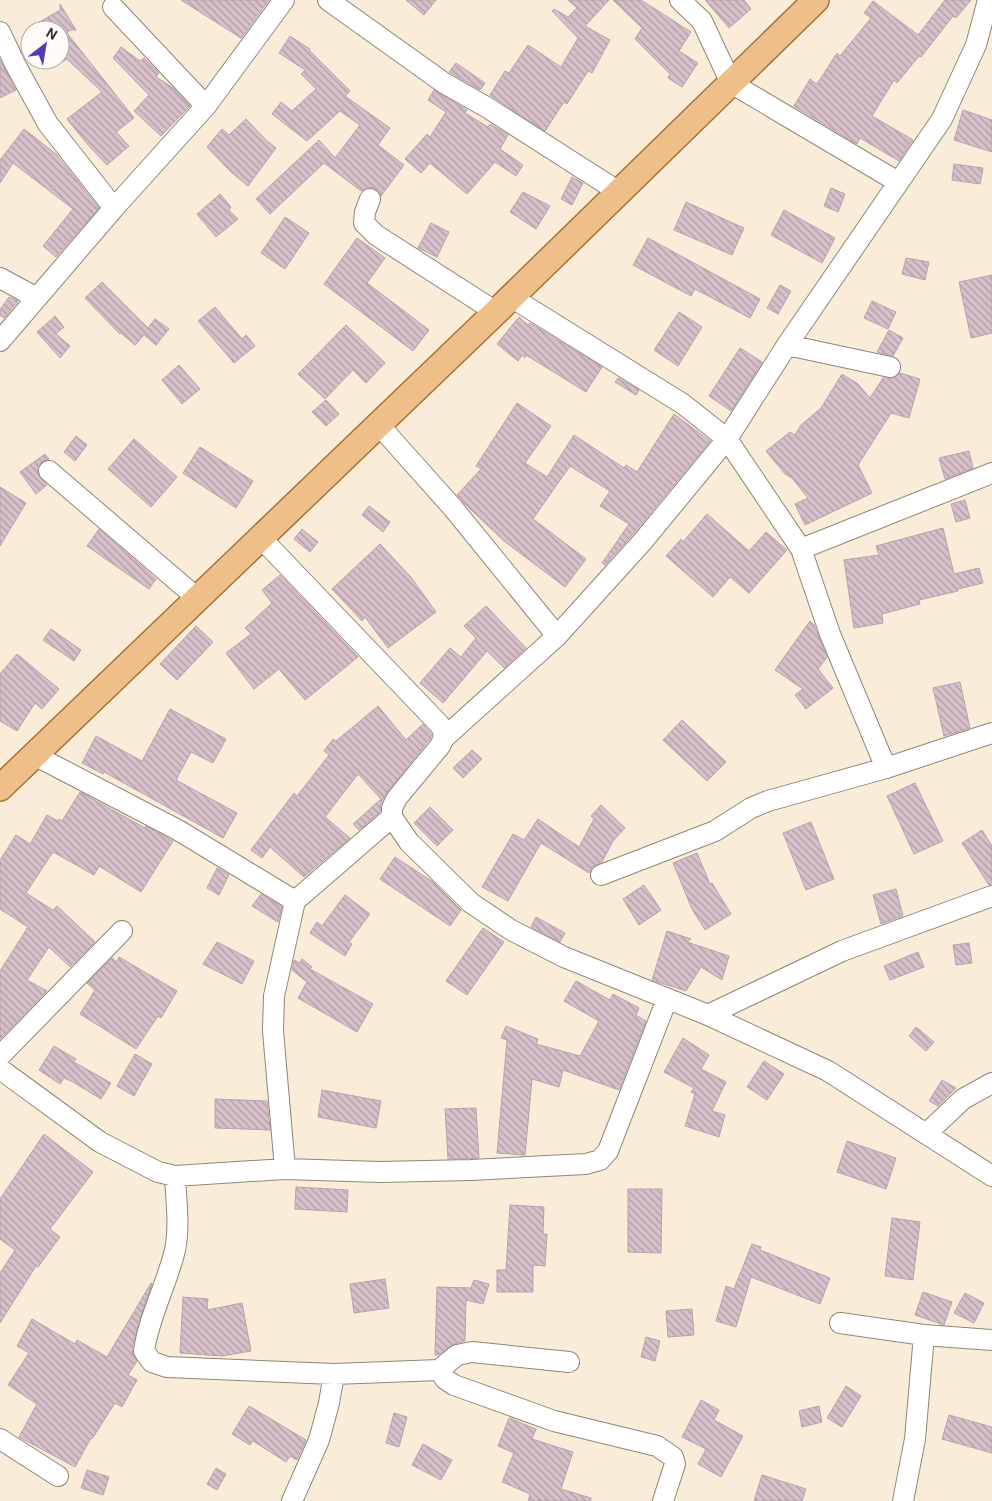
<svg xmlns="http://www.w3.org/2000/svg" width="992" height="1501" font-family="Roboto,sans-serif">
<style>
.building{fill:url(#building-back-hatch);stroke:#b9a3ab}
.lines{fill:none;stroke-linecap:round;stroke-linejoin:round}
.minor-casing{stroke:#918675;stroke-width:22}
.major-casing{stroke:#a87237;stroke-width:28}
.minor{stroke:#fff;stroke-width:20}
.major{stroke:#efbf8a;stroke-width:25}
</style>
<defs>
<pattern id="building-back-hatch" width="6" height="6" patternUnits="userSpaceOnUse" patternTransform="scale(1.25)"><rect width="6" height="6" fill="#d7c0c9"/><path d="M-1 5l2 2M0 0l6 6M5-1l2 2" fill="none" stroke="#af9da4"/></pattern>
</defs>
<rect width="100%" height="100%" fill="#f9edda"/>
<!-- building -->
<path class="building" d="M181 0H269L241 38Z
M406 0H436L424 15Z
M568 0H609L585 26 610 40 592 73 588 71 567 104 564 102 545 131 490 95 505 71 509 73 528 45 561 67 578 38 552 11 554 9 568 17 577 8Z
M613 0H641L691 32 679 51 698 63 682 87 668 78 670 74 635 39 642 28Z
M705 0H744L751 9 729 28Z
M945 0H971L956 18 953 16 921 57 919 56 897 83 894 80 872 116 913 140 899 161 860 138 857 144 794 106 810 79 817 84 837 53 840 56 871 18 864 13 873 1 918 35Z
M60 4 76 30H70L67 33 134 118 116 132 129 146 107 165 88 145 67 119 102 92 67 59 60 63V30H26L60 10Z
M290 36 310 49 309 50 350 91 345 96 390 128 378 145 404 165 381 196 379 191 374 188 368 187 361 191 324 163 270 214 256 199 319 140 335 158 360 125 340 111 307 141 272 114 281 102 292 111 316 89 301 74 305 70 279 53Z
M121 47 140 61 144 58 159 73 156 77 172 87 190 106 161 136 134 111 149 95 113 58Z
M0 60 16 90 0 98Z
M456 63 485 83 480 90 449 72Z
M434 90 467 110 465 113 488 127 490 124 508 135 500 149 523 165 516 176 495 162 467 194 430 163 421 173 405 159 427 134 430 137 446 112 428 100Z
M963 110 992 120V152L954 140Z
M246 119 266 140 276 148 248 186 231 172 207 147 222 129 229 135Z
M24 129 56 154 99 208 56 257 43 246 73 209 13 163 0 183V160Z
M954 164 983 168 980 184 952 180Z
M572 177 583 183 572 205 561 199Z
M831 188 845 194 838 212 824 206Z
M523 192 550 206 536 229 510 212Z
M220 194 231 207 229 210 238 219 216 237 197 214Z
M686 202 744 228 732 255 674 230Z
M784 210 835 238 822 263 771 235Z
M285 217 309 233 285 269 261 253Z
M431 223 449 232 437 257 418 248Z
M357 238 385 258 367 283 429 330 413 351 324 284Z
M648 238 760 299 750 318 695 289 691 296 633 265Z
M906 258 929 262 925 280 902 274Z
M992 275V333L971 338 959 282Z
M102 282 148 328 155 319 169 329 156 345 144 335 135 345 121 333 120 334 85 298Z
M780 285 791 291 778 314 767 308Z
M9 297 18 301 4 318 0 315V310Z
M872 301 896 312 888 329 864 318Z
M215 307 242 339 246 335 255 346 234 363 198 321Z
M679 312 702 327 678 366 654 350Z
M55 316 64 327 56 334 70 346 60 358 37 332Z
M519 317 528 325 530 323 602 367 586 392 526 355 525 358 522 355 518 361 497 344Z
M346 325 385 363 366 383 353 370 325 399 298 374Z
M889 330 903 338 893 356 877 352Z
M740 348 762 362 731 411 709 396Z
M179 365 200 389 182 404 162 380Z
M900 373 920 379 909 418 891 413 858 465 872 493 805 525 795 504 808 498 792 478 785 474 766 451 790 432 795 435 801 425 821 408 842 374 858 384 870 398 883 378H893Z
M618 378 639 390 636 395 615 382Z
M326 400 339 414 326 426 312 412Z
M517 403 551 426 525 463 547 477 574 435 624 468 626 465 637 472 674 414 710 441 634 533 605 565 602 563 629 524 600 506 610 491 570 466 533 519 586 559 565 587 504 541 468 507 457 495 481 469 476 466Z
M76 436 87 445 75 461 64 452Z
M134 439 177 477 151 507 108 469Z
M200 447 253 481 236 508 183 473Z
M969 451 973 468 945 479 939 458Z
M45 454 49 459 45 460 40 464 37 468 38 474 47 485 36 494 20 472Z
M0 487 26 503 0 546Z
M965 500 970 518 956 522 951 504Z
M369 506 390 522 383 532 362 515Z
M707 514 749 551 766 532 787 550 749 593 730 577 713 597 666 556 681 539 683 542Z
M943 528 954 574 979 568 983 583 958 589V591L919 600 920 604 882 614 883 623 854 628 844 560 879 555 876 546Z
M99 529 156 579 149 589 87 546Z
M302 529 318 542 310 552 294 539Z
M380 544 410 576 436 612 388 648 365 617 362 621 332 589Z
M280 575 358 657 305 700 279 669 254 689 226 653 251 634 245 628 272 603 262 590Z
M486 606 526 648 504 668 487 651 443 703 420 683 450 648 461 657 476 638 464 626Z
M810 621 814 625 827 657 818 669 833 688 806 709 795 695 803 689 775 670Z
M196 626 213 642 177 680 160 664Z
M51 629 81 650 74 661 43 640Z
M17 654 59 689 42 709 35 703 17 731 0 721V674Z
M960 682 970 728 944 736 933 688Z
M378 706 406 740 423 724 432 735 430 739 388 791 381 803 380 812 359 830 353 824 381 799 358 774 325 817 350 838 304 877 270 847 262 858 251 850 294 793 297 796 329 755 324 751 333 739 336 741Z
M170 709 226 739 213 763 191 752 176 780 237 813 223 838 104 772 103 774 82 763 96 736 142 761Z
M682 720 726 762 707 781 663 740Z
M472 750 482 759 463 778 453 768Z
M915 783 943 841 914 854 887 796Z
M80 792 145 828 146 826 173 841 141 892 99 866 94 875 53 852 26 893 53 910 57 906 95 942 70 967 49 947 27 980 47 991 0 1039V971L28 927 0 909V860L16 835 30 844 47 815 58 821 59 819 62 821Z
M601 805 625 828 613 841 602 862 592 867 589 873 541 843 508 901 482 887 513 834 524 840 538 819 579 847 594 819 591 816Z
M430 807 453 830 437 846 414 823Z
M811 822 834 879 806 890 783 833Z
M982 830 992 846V884L989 885 962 843Z
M697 853 710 884 712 883 731 914 705 930 692 909 673 863Z
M395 857 433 882 461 910 450 926 380 879Z
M217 868 229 875 219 895 207 888Z
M644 885 661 910 639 925 623 899Z
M896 889 903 916 881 924 873 895Z
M261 894 282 907 278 922 252 906Z
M345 895 370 914 349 942 352 944 345 956 310 933 317 922 322 926Z
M536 917 565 933 560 942 531 927Z
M483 928 504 942 467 995 446 981Z
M667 931 691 939 687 942 729 956 722 980 701 967 686 991 652 980Z
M217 942 254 961 242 984 203 964Z
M969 943 972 963 956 965 953 945Z
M918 952 924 967 890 980 884 966Z
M119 957 177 991 161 1018 158 1016 136 1049 80 1014 95 990 87 983 112 958 117 962Z
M302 959 312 967 310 969 373 1004 357 1032 298 998 307 982 292 970 294 960 300 963Z
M576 981 610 1000 613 994 639 1008 636 1015 646 1021 619 1090 563 1070 559 1087 532 1079 525 1155 497 1153 507 1040 501 1038 506 1026 538 1039 536 1044 580 1056 599 1021 564 1001Z
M916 1027 934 1042 926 1051 909 1036Z
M683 1038 709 1055 701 1069 726 1082 712 1111 725 1115 719 1137 685 1126 695 1094 691 1092 694 1088 664 1072Z
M54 1046 76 1059 74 1062 111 1083 101 1099 73 1082 64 1078 60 1084 39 1070Z
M135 1054 152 1064 134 1096 117 1086Z
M764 1061 784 1074 767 1100 747 1087Z
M942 1080 956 1088 938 1106 929 1101Z
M322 1090 381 1101 376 1128 318 1117Z
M215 1099 267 1101 270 1130 215 1128Z
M476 1108 479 1158 448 1159 445 1109Z
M44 1134 93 1172 50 1229 60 1237 38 1267 36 1266 0 1323V1273L15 1250 0 1239V1199Z
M847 1141 896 1158 886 1189 837 1172Z
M296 1187 348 1190 347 1212 295 1209Z
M628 1189H662L661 1253 628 1252Z
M510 1205 544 1207 543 1234H547L545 1266 533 1265V1292H497V1270H506Z
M892 1218 920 1222 913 1280 885 1276Z
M752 1244 761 1247 760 1250 830 1278 820 1304 751 1277 736 1327 716 1321 726 1286 734 1289Z
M385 1279 389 1308 354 1313 350 1284Z
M474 1280 489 1284 483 1304 466 1300 465 1341 454 1344 438 1355H435L437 1287 471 1288Z
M151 1283 152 1284 139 1322 132 1349 133 1354 137 1361 128 1375 137 1380 122 1407 115 1403 92 1439 91 1438 75 1467 19 1437 37 1404 8 1385 29 1353 17 1346 32 1319 75 1344 77 1340 107 1357Z
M923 1292 952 1302 944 1325 915 1315Z
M965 1293 984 1303 974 1323 954 1313Z
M183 1297 208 1299 207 1310 242 1303 251 1351 222 1356 180 1353Z
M692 1309 694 1335 668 1337 666 1311Z
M646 1337 660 1341 655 1361 641 1357Z
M846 1386 861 1396 842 1427 827 1418Z
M701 1400 719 1410 714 1420 743 1436 721 1477 698 1464 706 1449 682 1437Z
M249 1406 306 1440 297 1460 290 1456 286 1462 253 1441 250 1445 232 1434Z
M819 1406 822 1422 802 1427 799 1411Z
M394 1413 407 1417 399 1447 386 1443Z
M949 1415 992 1427V1453L942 1439Z
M509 1418 536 1429 532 1439 573 1452 561 1489 591 1498V1501H528L530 1494 502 1482 514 1453 498 1446Z
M423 1444 452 1460 441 1480 412 1465Z
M216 1468 226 1474 217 1490 207 1484Z
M87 1470 109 1477 103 1495 81 1488Z
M762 1475 806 1489 802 1501H754Z"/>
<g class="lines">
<!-- minor casing -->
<g class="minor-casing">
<path id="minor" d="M328 0 444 83 488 108 619 192
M680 0 702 21 731 83 898 182
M113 7 206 106
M0 32 15 64 48 124 114 208
M370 199 365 212 364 223 376 235 496 312
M0 278 37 298
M511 297 683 404 727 439 801 549 830 634 886 768
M0 341 114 208 206 106 284 0
M787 345 890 367
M379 425 453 508 557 636
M49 471 197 598
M261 538 439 724C445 732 445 737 440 746L397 798 392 808V817L409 842 471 903 511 930 564 957 708 1015 828 1071 992 1176
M801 549 992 473
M444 738 557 636 643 541 727 439 787 345 942 119 976 45 988 0
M34 755 178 830 295 901
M601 875 715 831 751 808 768 801 886 768 992 733
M708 1015 842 951 992 896
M0 1056 122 931
M0 1069 100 1142 158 1172 175 1176 285 1169 380 1172 471 1170 586 1164 600 1160 608 1151 667 999
M926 1134 963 1099 992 1083
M285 1169 273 1031 274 996 295 901 392 817
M175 1176C176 1200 180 1226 175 1250 167 1284 149 1316 144 1351L152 1362 167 1367 334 1374 439 1370 457 1355 472 1352 569 1362
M840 1323 924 1335 992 1340
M439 1370 445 1379 454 1385 554 1421 657 1446 673 1457 675 1464 663 1501
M0 1439 58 1476
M292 1501 319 1440 329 1403 334 1374
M903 1501 915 1439 924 1335"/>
</g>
<!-- major casing -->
<g class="major-casing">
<path id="major" d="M0 788 496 312 816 0"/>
</g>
<!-- minor -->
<use href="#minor" class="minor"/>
<!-- major -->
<use href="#major" class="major"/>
</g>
<!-- north arrow -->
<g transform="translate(45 45) rotate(31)"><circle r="24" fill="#fefbf8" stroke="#afaba7"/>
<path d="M0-4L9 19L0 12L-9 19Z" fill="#503bb3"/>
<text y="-8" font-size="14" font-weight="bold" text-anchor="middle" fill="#39342d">N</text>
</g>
</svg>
